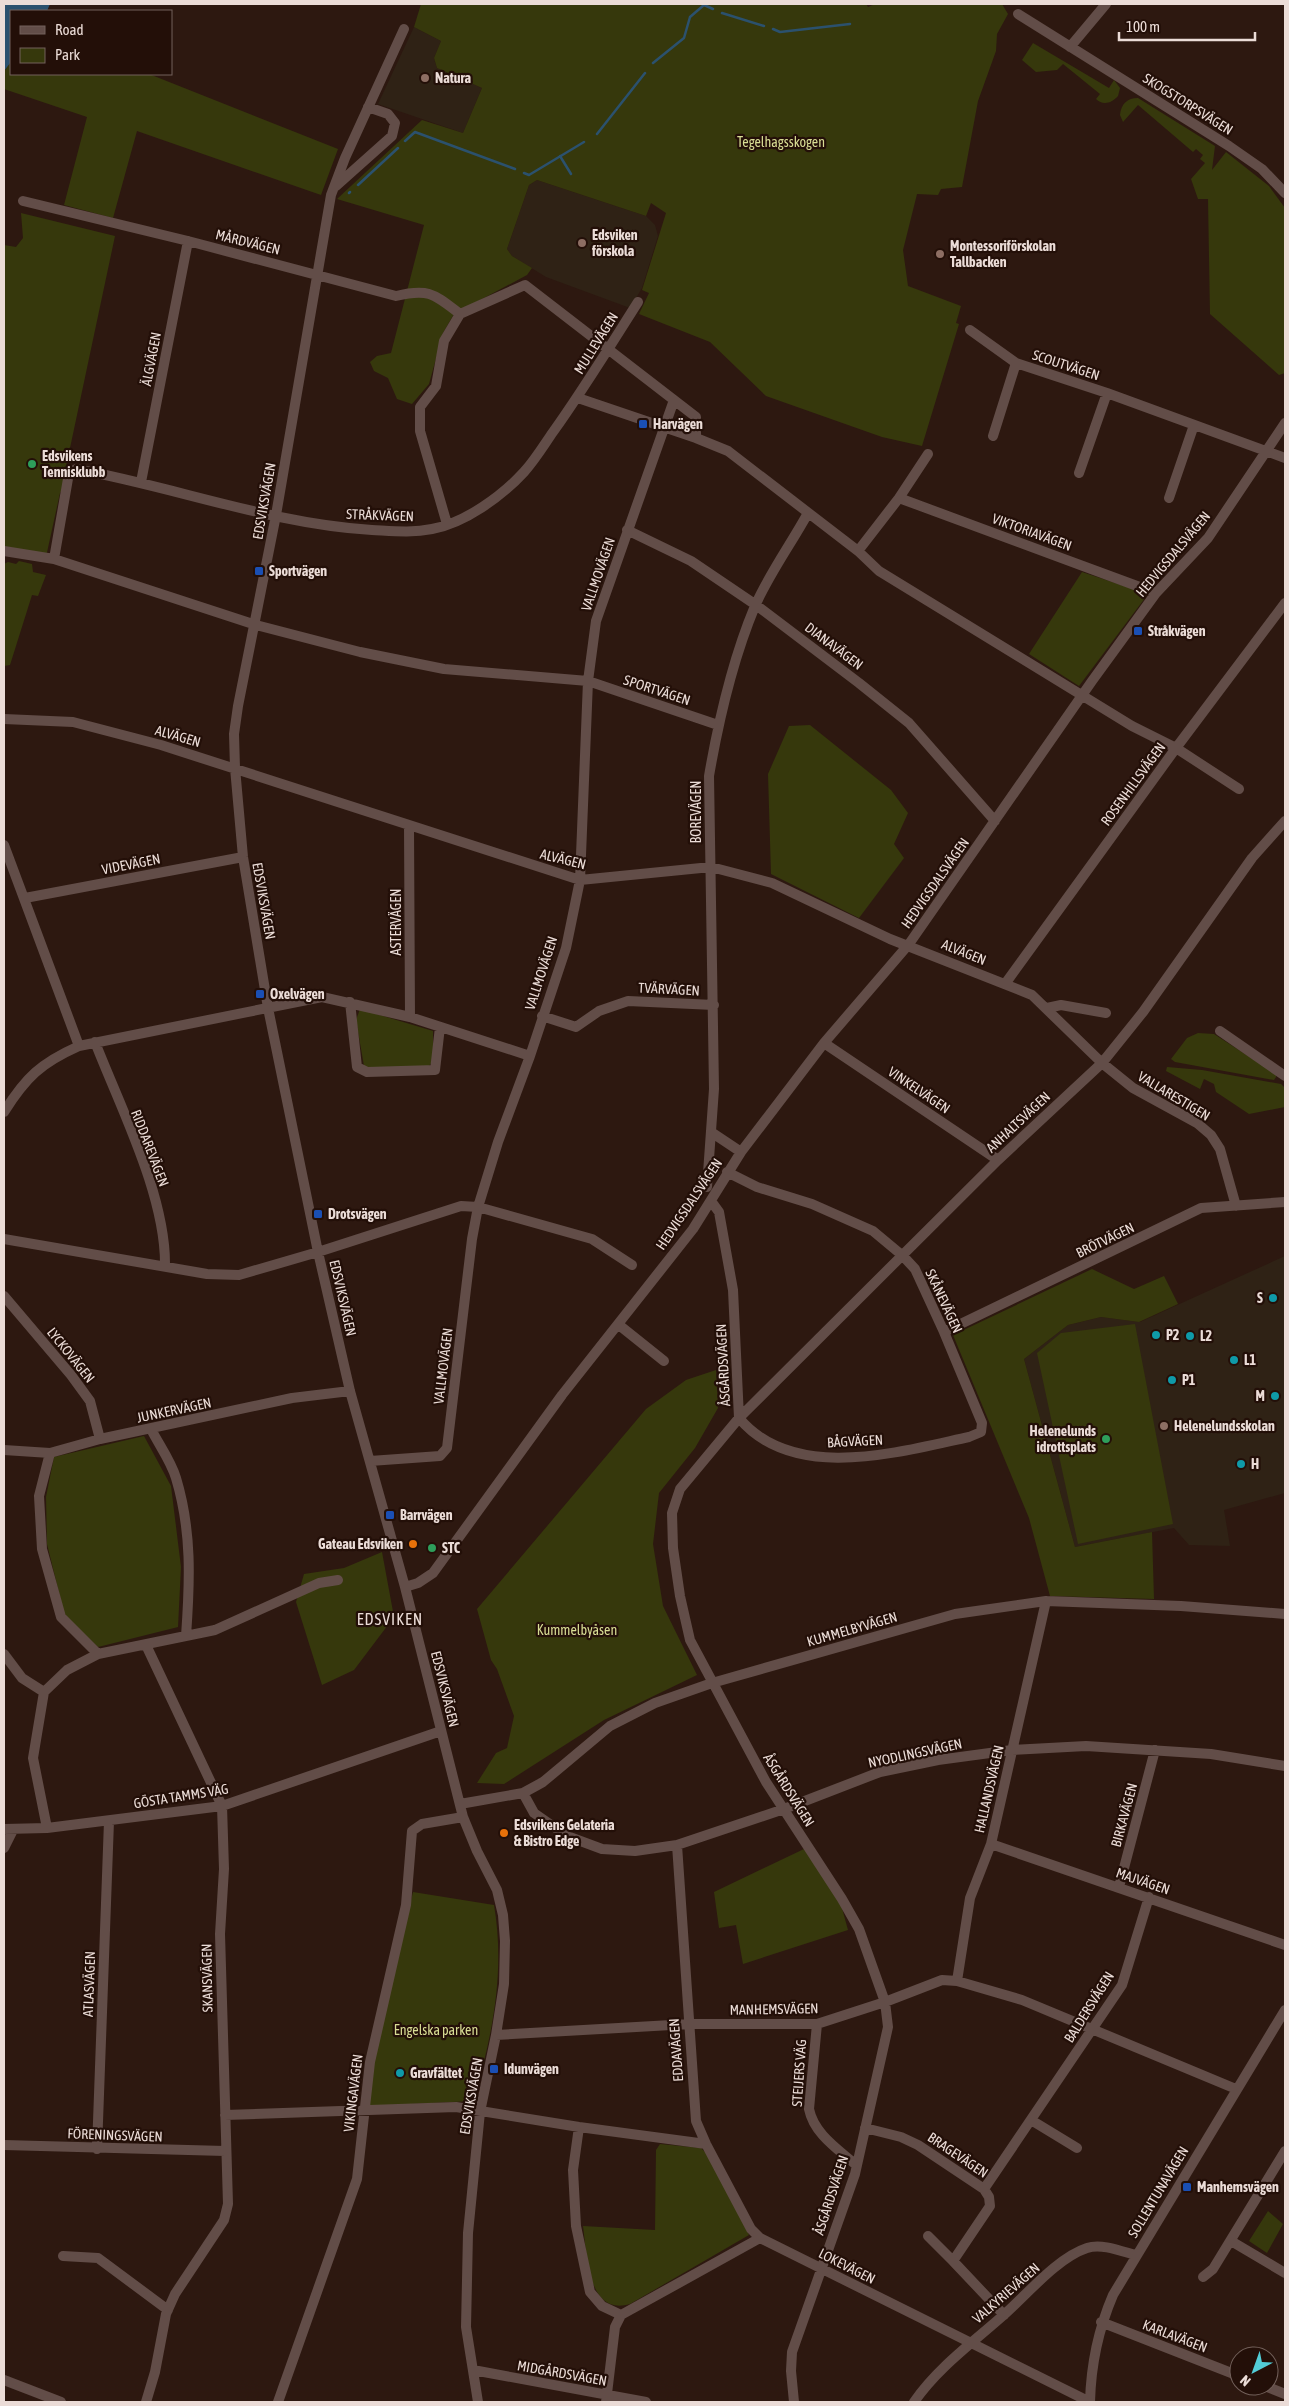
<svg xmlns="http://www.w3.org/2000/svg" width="1289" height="2406" font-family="'Asap Condensed',sans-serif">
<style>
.education{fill:#2f2215}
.green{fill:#36380c}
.water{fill:#2b516e}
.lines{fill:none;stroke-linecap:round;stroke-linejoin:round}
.stream{stroke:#2b516e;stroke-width:2.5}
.minor{stroke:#624d48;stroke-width:10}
.education-dot{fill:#8d6e63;stroke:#230f08;stroke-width:2}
.transit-dot{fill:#1a4fb4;stroke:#230f08;stroke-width:2}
.leisure-dot{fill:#2e9e5b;stroke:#230f08;stroke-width:2}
.culture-dot{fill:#0f9aa8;stroke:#230f08;stroke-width:2}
.food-dot{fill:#e8710a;stroke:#230f08;stroke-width:2}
.labels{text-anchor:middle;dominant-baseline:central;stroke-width:4.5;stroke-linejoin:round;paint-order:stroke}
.poi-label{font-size:14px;font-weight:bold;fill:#ebdcd7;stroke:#230f08;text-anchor:start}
.street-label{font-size:14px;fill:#ebdcd7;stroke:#230f08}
.park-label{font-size:14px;fill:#d8dd94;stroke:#230f08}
.quarter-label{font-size:16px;letter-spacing:1px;fill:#ebdcd7;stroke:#230f08}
</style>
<rect width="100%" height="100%" fill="#2d1810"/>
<!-- education -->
<path class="education" d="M414 27 441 41 434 58 437 68 482 88 463 133 378 104Z
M537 180 646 216 655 225 658 236 642 288 630 308 546 277 512 256 507 249 529 185Z
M1285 1256V1493L1224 1510 1230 1546 1189 1545 1174 1528 1075 1547 1024 1359 1068 1325 1101 1317 1140 1322Z"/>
<!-- green -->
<path class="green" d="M421 4H866L868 7 875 4H1002L1008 14 997 34 996 51 978 101 962 187 941 189 938 195 917 194 903 250 908 286 961 306 956 323 959 324 922 446 882 437 766 396 710 342 639 314 649 293 642 290 666 213 651 203 646 216 537 180 529 185 507 249 512 256 532 268 527 275 454 314 443 333 429 384 412 404 397 399 388 378 374 371 370 362 377 356 391 353 424 225 337 199 422 120 463 133 482 88 437 68 434 58 441 41 414 27Z
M1033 43 1109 88 1114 80 1120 88 1118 96C1112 103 1103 106 1096 99L1100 94 1063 64 1057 70 1036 72 1022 60Z
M11 62V74H149L338 149 321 195 137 131 113 218 64 205 87 117 4 89V71Z
M1138 98 1215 146 1212 170 1226 152 1269 186 1285 208V373L1279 375 1210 314 1208 199H1198L1191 179 1205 163 1200 159 1203 155 1196 149 1193 152 1138 105 1123 122 1120 115C1121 104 1127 98 1138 98Z
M21 213 115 236 63 481 64 487 60 493 46 557 4 550V245L16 247 23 238Z
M19 561 32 564 33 572 46 575 38 596 32 595 10 665 4 666V564L8 562 16 564Z
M1082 572 1148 594 1079 686 1029 654Z
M810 725 891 790 908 813 894 844 904 858 859 918 771 874 768 774 789 726Z
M360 1009 433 1031V1061L428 1067 372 1069 364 1066 356 1020Z
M1198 1033 1214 1034 1276 1074V1077L1274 1080 1175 1062 1171 1059 1187 1038Z
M1167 1067 1202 1070 1281 1084 1285 1088V1107L1249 1114 1216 1092 1214 1084 1204 1079 1200 1089 1166 1071Z
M1092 1269 1134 1289 1164 1276 1178 1304 1139 1322 1101 1317 1068 1325 1024 1359 1075 1547 1152 1532 1154 1599 1050 1596 1029 1518 953 1335Z
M1135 1324 1173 1524 1078 1544 1037 1353 1061 1333Z
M716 1370 718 1408 695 1448 659 1493 653 1544 663 1606 697 1675 604 1720 504 1784 477 1783 496 1753 507 1748 514 1716 497 1669 491 1660 477 1609 646 1409 686 1380Z
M144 1436 171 1486 181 1567 178 1627 98 1647 65 1617 47 1544 46 1497 54 1457Z
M382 1552 394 1617 354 1670 322 1685 296 1602 304 1574 344 1568Z
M804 1849 840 1901 848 1930 743 1964 736 1925 719 1928 714 1892Z
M413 1892 494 1905C503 1957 497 2009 484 2061 481 2074 479 2088 473 2101L370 2106 368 2103 375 2050Z
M660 2144 701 2148 711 2158 749 2235 630 2304C587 2317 587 2253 583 2226L655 2230 656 2150Z
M1268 2211 1283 2224 1267 2253 1249 2241Z"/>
<!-- water -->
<path class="water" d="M4 4H50L47 11H11V62L4 71Z"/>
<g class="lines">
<!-- stream -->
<path class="stream" d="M722 13 764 26
M773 29 780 32 850 24
M653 63 684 38 690 17 704 5 713 9
M597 134 645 73
M405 141 415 132 515 169
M560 156 571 174
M524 173 529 175 584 142
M358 185 398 148
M349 193 350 192"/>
<!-- minor -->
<path class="minor" d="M1018 14 1229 146 1262 169 1285 193
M404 29 345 158 331 195 276 515 238 706 234 734 235 768 243 857 268 1008 318 1252 350 1391 405 1587 463 1817 477 1851 497 1890 503 1915 505 1941 504 1984 496 2035 480 2112 468 2233 466 2327 478 2402
M1070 47 1106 4
M336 186 392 136 395 123 388 114 368 107
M23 201 188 241 396 296C429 288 434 294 460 314
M970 330 1016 363 1107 393 1285 458
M578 398 696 438 728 451 858 551 879 571 1132 726 1176 748 1239 789
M993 436 1016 363
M1079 473 1107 393
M141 482 188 241
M899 498 1156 593
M1169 498 1194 425
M447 524 420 431V407L436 386 444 341 460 314 525 285 696 417V438
M627 530 691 561 756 605 859 683 909 723 995 821
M4 551 54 559 256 625 360 652 444 669 588 681 718 725
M858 551 899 498 928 454
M54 559 69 473 76 469C175 487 272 524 372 530 393 531 412 533 432 529 465 523 502 496 524 472 535 460 544 445 553 432 583 390 610 346 638 302
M4 719 73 722 161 745 580 880 711 867 772 883 890 939 1032 995 1102 1063 1133 1088 1197 1123 1211 1135 1220 1149 1236 1206
M409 827 410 1017
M4 845 79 1046
M25 898 243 857
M1005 984 1176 748 1285 603
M350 1002 357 1067 367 1072 435 1070 440 1027
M1047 1008 1061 1005 1106 1013
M542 1016 576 1027 599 1011 628 1001 714 1005
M1220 1031 1285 1076
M95 1042C121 1109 166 1196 165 1266
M824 1043 998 1160
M4 1112C26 1077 41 1063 79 1046L322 997 410 1017 530 1056
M711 1132 741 1152
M727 1172 757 1187 812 1204 873 1231 903 1256 915 1269 944 1332 982 1423 981 1432 969 1437C899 1452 793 1483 739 1418
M707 1187 714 1089 709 776C719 718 732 661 755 606 769 574 791 544 808 513
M711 1201 719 1212 733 1290 739 1418
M4 1239 207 1274 239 1275 318 1252 461 1206 478 1207 592 1239 632 1265
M4 1296 71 1375 90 1401 100 1439
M619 1325 664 1361
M944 1332 1201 1208 1285 1202
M151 1429C159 1445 171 1461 176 1478 192 1531 190 1581 186 1636
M4 1450 50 1453 100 1439 292 1398 350 1391
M50 1453 39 1496 42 1549 61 1617 98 1654
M370 1461 440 1456 447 1448 472 1239 478 1207 498 1142 530 1056 566 948 580 880 588 681 596 621 674 400
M405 1587 418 1583 433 1573 562 1395 693 1229 741 1152 824 1043 909 944 1092 681 1156 593 1208 538 1285 423
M146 1645 222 1806 224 1869 220 1934 228 2204 224 2220 175 2294 166 2314 155 2372 146 2402
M4 1654 22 1678 44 1692
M523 1793 534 1813 567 1836 602 1849 635 1851 677 1845 784 1809 880 1772 938 1760 1012 1750 1086 1746 1211 1754 1285 1766
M460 1804 523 1793 543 1782 610 1726 655 1703 712 1683 955 1614 1046 1601 1181 1606 1285 1614
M47 1828 33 1758 44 1692 67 1670 98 1654 215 1630 319 1583 338 1580
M4 1829 47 1828 222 1806 441 1731
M991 1844 1285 1945
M677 1845 696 2121 706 2144 751 2229 760 2238
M4 1848 13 1830
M1119 1887 1155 1750
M957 1981 970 1898 991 1844 1046 1601
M817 2024 809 2109C814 2134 838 2149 856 2165
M496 2035 689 2024H817L885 2002 942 1980 957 1981 1022 2000 1236 2089
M225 2115 456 2107 579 2127 706 2144
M1031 2120 1077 2148
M579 2127 573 2170 576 2226 590 2292 602 2306 621 2315
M865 2128 901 2137 918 2145 984 2189 989 2197 990 2206 953 2261 1004 2315
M4 2145 225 2151
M97 2149 109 1821
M984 2189 1122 1985 1149 1897
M928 2236 953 2261
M1231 2241 1285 2273
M63 2256 98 2258 168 2310
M1203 2277 1213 2269 1285 2151
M1101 2322 1239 2376
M473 2370 646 2402
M4 2380 61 2402
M1265 2386 1285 2394
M278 2402 357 2179 370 2062 406 1905 412 1831 422 1824 463 1817
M606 2402 615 2327 621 2315 760 2238 1090 2402
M794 2402 791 2371 792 2352 855 2174 888 2027 885 2002 859 1929 842 1899 766 1782 690 1640 680 1596 673 1548 672 1513 680 1489 739 1418 998 1160 1102 1063 1143 1012 1252 858 1285 821
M914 2402C939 2366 975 2341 1007 2312 1029 2292 1059 2257 1087 2248 1101 2243 1121 2251 1135 2255
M1090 2402C1091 2363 1098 2330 1113 2295L1285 2010"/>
</g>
<!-- markers -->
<g class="education-dot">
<circle cx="425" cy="78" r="5"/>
<circle cx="582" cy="243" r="5"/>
<circle cx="940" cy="254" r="5"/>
<circle cx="1164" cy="1426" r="5"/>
</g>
<g class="transit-dot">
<rect x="638" y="419" width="10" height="10" rx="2.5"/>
<rect x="254" y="566" width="10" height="10" rx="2.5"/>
<rect x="1133" y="626" width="10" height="10" rx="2.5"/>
<rect x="255" y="989" width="10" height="10" rx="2.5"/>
<rect x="313" y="1209" width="10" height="10" rx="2.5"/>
<rect x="385" y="1510" width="10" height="10" rx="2.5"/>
<rect x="489" y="2064" width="10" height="10" rx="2.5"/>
<rect x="1182" y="2182" width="10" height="10" rx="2.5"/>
</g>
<g class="leisure-dot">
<circle cx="32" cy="464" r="5"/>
<circle cx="1106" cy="1439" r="5"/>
<circle cx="432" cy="1548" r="5"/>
</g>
<g class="culture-dot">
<circle cx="1273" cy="1298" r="5"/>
<circle cx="1156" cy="1335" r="5"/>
<circle cx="1190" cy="1336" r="5"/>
<circle cx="1234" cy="1360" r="5"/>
<circle cx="1172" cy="1380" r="5"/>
<circle cx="1275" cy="1396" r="5"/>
<circle cx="1241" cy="1464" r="5"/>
<circle cx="400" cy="2073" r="5"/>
</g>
<g class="food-dot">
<circle cx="413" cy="1544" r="5"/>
<circle cx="504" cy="1833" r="5"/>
</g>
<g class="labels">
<!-- poi labels -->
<g class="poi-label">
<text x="435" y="78">Natura</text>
<text x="592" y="235">Edsviken<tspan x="592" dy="16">förskola</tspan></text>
<text x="950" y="246">Montessoriförskolan<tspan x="950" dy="16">Tallbacken</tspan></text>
<text x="653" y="424">Harvägen</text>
<text x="42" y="456">Edsvikens<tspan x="42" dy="16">Tennisklubb</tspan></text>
<text x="269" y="571">Sportvägen</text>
<text x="1148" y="631">Stråkvägen</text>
<text x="270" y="994">Oxelvägen</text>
<text x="328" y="1214">Drotsvägen</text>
<text x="1263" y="1298" text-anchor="end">S</text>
<text x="1166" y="1335">P2</text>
<text x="1200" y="1336">L2</text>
<text x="1244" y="1360">L1</text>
<text x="1182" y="1380">P1</text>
<text x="1265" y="1396" text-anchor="end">M</text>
<text x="1174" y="1426">Helenelundsskolan</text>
<text x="1096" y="1431" text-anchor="end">Helenelunds<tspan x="1096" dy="16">idrottsplats</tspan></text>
<text x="1251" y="1464">H</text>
<text x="400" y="1515">Barrvägen</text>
<text x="403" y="1544" text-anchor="end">Gateau Edsviken</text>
<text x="442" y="1548">STC</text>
<text x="514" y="1825">Edsvikens Gelateria<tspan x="514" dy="16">&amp; Bistro Edge</tspan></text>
<text x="504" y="2069">Idunvägen</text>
<text x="410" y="2073">Gravfältet</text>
<text x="1197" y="2187">Manhemsvägen</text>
</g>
<!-- street labels -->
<g class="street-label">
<text transform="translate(1188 104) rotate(32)">SKOGSTORPSVÄGEN</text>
<text transform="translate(248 242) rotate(14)">MÅRDVÄGEN</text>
<text transform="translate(596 343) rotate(-58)">MULLEVÄGEN</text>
<text transform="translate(151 359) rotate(-79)">ÄLGVÄGEN</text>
<text transform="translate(1066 365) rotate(18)">SCOUTVÄGEN</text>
<text transform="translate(264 501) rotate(-80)">EDSVIKSVÄGEN</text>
<text transform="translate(380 515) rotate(2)">STRÅKVÄGEN</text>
<text transform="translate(1032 532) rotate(20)">VIKTORIAVÄGEN</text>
<text transform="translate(1173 554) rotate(-50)">HEDVIGSDALSVÄGEN</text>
<text transform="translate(598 574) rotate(-71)">VALLMOVÄGEN</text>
<text transform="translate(834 646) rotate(37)">DIANAVÄGEN</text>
<text transform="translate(657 690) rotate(18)">SPORTVÄGEN</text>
<text transform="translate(178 736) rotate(16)">ALVÄGEN</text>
<text transform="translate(1133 784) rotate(-54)">ROSENHILLSVÄGEN</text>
<text transform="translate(696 812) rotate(-90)">BOREVÄGEN</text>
<text transform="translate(563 859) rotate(14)">ALVÄGEN</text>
<text transform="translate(131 864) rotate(-11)">VIDEVÄGEN</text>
<text transform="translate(935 883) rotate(-55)">HEDVIGSDALSVÄGEN</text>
<text transform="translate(264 901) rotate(80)">EDSVIKSVÄGEN</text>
<text transform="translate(396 922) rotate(-90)">ASTERVÄGEN</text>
<text transform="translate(964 952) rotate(22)">ALVÄGEN</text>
<text transform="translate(541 973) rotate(-72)">VALLMOVÄGEN</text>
<text transform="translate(669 989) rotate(3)">TVÄRVÄGEN</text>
<text transform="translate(919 1090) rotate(34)">VINKELVÄGEN</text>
<text transform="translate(1174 1096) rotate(31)">VALLARESTIGEN</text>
<text transform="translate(1018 1122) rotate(-43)">ANHALTSVÄGEN</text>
<text transform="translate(150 1148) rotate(69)">RIDDAREVÄGEN</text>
<text transform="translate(689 1204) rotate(-56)">HEDVIGSDALSVÄGEN</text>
<text transform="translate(1105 1240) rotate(-26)">BRÖTVÄGEN</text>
<text transform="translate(343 1298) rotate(77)">EDSVIKSVÄGEN</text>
<text transform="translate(944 1301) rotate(65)">SKÅNEVÄGEN</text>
<text transform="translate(71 1355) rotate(51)">LYCKOVÄGEN</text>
<text transform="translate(723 1365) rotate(-93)">ÅSGÅRDSVÄGEN</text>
<text transform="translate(443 1366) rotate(-83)">VALLMOVÄGEN</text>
<text transform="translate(174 1410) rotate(-12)">JUNKERVÄGEN</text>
<text transform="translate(855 1441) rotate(-3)">BÅGVÄGEN</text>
<text transform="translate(852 1629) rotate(-16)">KUMMELBYVÄGEN</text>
<text transform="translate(445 1689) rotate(76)">EDSVIKSVÄGEN</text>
<text transform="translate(915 1753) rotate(-12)">NYODLINGSVÄGEN</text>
<text transform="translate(989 1789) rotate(-77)">HALLANDSVÄGEN</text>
<text transform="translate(789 1790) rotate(58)">ÅSGÅRDSVÄGEN</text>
<text transform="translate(181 1796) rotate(-9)">GÖSTA TAMMS VÄG</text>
<text transform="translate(1124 1815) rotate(-75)">BIRKAVÄGEN</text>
<text transform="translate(1143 1881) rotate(19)">MAJVÄGEN</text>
<text transform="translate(207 1978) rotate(-91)">SKANSVÄGEN</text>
<text transform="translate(89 1984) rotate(-88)">ATLASVÄGEN</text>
<text transform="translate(1089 2007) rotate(-58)">BALDERSVÄGEN</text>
<text transform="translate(774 2009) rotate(-1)">MANHEMSVÄGEN</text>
<text transform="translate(676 2050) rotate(-94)">EDDAVÄGEN</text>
<text transform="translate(799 2073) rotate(-86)">STEIJERS VÄG</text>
<text transform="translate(353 2093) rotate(-83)">VIKINGAVÄGEN</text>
<text transform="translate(471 2096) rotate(-80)">EDSVIKSVÄGEN</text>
<text transform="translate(115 2135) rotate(2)">FÖRENINGSVÄGEN</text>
<text transform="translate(958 2155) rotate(34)">BRAGEVÄGEN</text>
<text transform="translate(1158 2192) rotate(-59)">SOLLENTUNAVÄGEN</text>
<text transform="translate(831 2195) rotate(-72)">ÅSGÅRDSVÄGEN</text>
<text transform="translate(847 2266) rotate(27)">LOKEVÄGEN</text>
<text transform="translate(1006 2293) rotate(-41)">VALKYRIEVÄGEN</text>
<text transform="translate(1175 2336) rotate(21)">KARLAVÄGEN</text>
<text transform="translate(562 2373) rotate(10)">MIDGÅRDSVÄGEN</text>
</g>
<!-- park labels -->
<g class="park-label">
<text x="781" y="142">Tegelhagsskogen</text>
<text x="577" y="1630">Kummelbyåsen</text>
<text x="436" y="2030">Engelska parken</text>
</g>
<!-- quarter labels -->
<g class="quarter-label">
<text x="390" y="1619">EDSVIKEN</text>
</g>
</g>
<!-- border -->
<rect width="1289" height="2406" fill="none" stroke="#ebdcd7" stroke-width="10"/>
<!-- legend -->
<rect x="10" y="10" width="162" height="65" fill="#230f08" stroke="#73615b"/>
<rect x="20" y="26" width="25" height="8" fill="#624d48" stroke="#73615b"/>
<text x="55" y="35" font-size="15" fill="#ebdcd7">Road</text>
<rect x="20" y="48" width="25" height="15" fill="#36380c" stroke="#73615b"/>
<text x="55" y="60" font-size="15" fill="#ebdcd7">Park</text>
<!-- north arrow -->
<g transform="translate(1254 2371) rotate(221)"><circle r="24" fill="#230f08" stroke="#73615b"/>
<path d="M0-4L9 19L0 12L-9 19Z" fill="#52ccd6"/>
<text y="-8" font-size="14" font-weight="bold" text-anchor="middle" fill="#ebdcd7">N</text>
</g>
<!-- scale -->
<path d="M1119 32v8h136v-8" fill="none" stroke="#ebdcd7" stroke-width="2.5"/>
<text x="1126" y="32" font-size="15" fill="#ebdcd7" stroke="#230f08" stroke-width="4" paint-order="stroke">100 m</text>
</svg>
